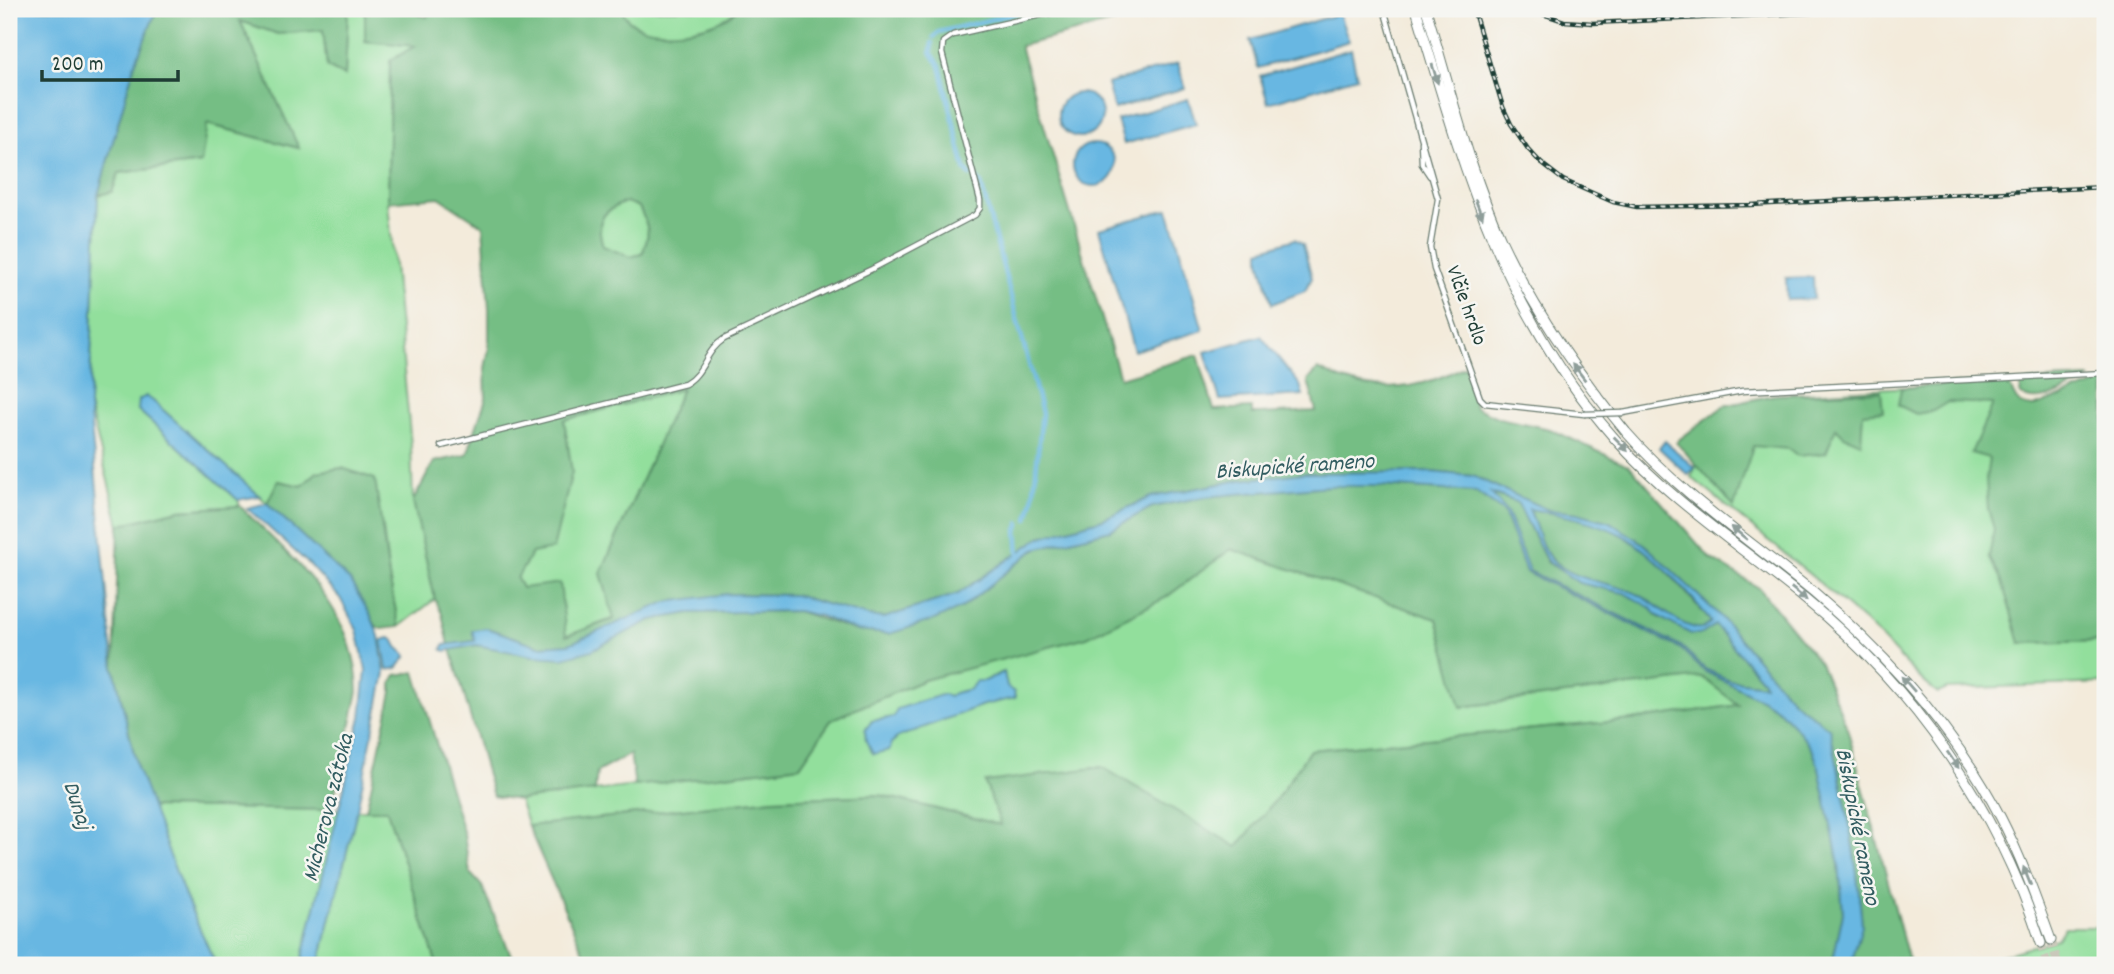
<svg xmlns="http://www.w3.org/2000/svg" width="2114" height="974" font-family="Dekko,sans-serif">
<style>
.green{fill:#92df9c;stroke:#588e68;stroke-width:2;fill-rule:evenodd}
.forest{fill:#75be84;stroke:#4a7e5c;stroke-width:2;fill-rule:evenodd}
.water{fill:#67b7e2;stroke:#437a8b;stroke-width:2;fill-rule:evenodd}
.lines{fill:none;stroke-linecap:round;stroke-linejoin:round}
.canal{stroke:#67b7e2;stroke-width:4.5}
.highway-tunnel{stroke:#c9c8ba;stroke-width:9;stroke-dasharray:9 4.5;stroke-linecap:butt}
.street-casing{stroke:#697a6e;stroke-width:7}
.highway-casing{stroke:#697a6e;stroke-width:11}
.street{stroke:#fff;stroke-width:4.5}
.highway{stroke:#fff;stroke-width:9}
.rail-casing{stroke:#1f3d34;stroke-width:4.5}
.rail{stroke:#f6f6f2;stroke-width:2;stroke-dasharray:5;stroke-linecap:butt}
.street-bridge-casing{stroke:#697a6e;stroke-width:7;stroke-linecap:butt}
.street-bridge{stroke:#fff;stroke-width:4.5}
.oneway{fill:#8f9e9a}
.labels{text-anchor:middle;dominant-baseline:central;stroke-width:5;stroke-linejoin:round;paint-order:stroke}
.street-label{font-size:21px;fill:#1f3d34;stroke:#f6f6f2}
.water-label{font-size:23px;font-style:italic;fill:#315c60;stroke:#f6f6f2}
</style>
<rect width="100%" height="100%" fill="#f6f6f2"/>
<filter id="ink" filterUnits="userSpaceOnUse"><feTurbulence type="fractalNoise" baseFrequency=".0143" numOctaves="2"/><feDisplacementMap in="SourceGraphic" scale="14" xChannelSelector="R" yChannelSelector="G"/><feConvolveMatrix kernelMatrix="1 2 1 2 8 2 1 2 1" color-interpolation-filters="sRGB"/></filter>
<filter id="wash" filterUnits="userSpaceOnUse"><feTurbulence type="fractalNoise" baseFrequency=".00686" numOctaves="4" result="noise"/><feDisplacementMap in="SourceGraphic" scale="28" xChannelSelector="R" yChannelSelector="G"/><feGaussianBlur stdDeviation="1.57" result="paint"/><feColorMatrix in="noise" values="0 0 0 0 0 0 0 0 0 0 0 0 0 0 0 0 0 1.4 0 .05"/><feComposite in="paint" operator="in"/></filter>
<g filter="url(#wash)">
<rect width="100%" height="100%" fill="#f3ebdb"/>
<!-- green -->
<path class="green" d="M348 9H365V41L416 45 390 61 388 202 411 445 413 501 435 599 399 627 389 577 383 527 342 468 317 472 302 486 278 481 267 503 153 401 138 410 238 500 240 506 179 510 119 525 89 405 98 195 112 192 119 173 201 163 206 124 298 148 240 20 278 34 323 30 327 67 345 76Z
M622 9H737C719 32 632 45 622 9Z
M626 201 639 207C649 227 651 233 642 254L630 257 603 247C595 221 601 211 626 201Z
M2008 381 2022 643 2105 641V683L1947 689 1938 693C1910 673 1891 645 1865 622 1809 572 1749 525 1691 477L1723 406 1774 395Z
M682 389 601 573 614 618 566 637 522 588 517 578 572 472 564 420Z
M1231 549 1437 619 1462 707 1702 677 1739 705 1632 720 1310 750 1278 797 1237 848 1102 767 985 783 1002 825 880 795 773 799 528 826 519 800 800 766 832 719 924 680 1165 598ZM1004 672 1007 688 1014 692 1015 698 983 705 898 737 891 743 872 721 894 717 949 697C956 691 963 692 971 689 983 684 991 675 1004 672Z
M150 807 339 810 301 965H216L185 896Z
M357 810H387L437 965H319Z
M2065 927H2105V965H1985L1983 961 2057 939Z"/>
<!-- forest -->
<path class="forest" d="M157 9H348L345 76 327 67 323 30 278 34 240 21 299 148 207 124 201 163 119 173 112 192 98 195 134 66Z
M365 9H418L420 15 427 17 429 9H622C632 45 719 32 737 9H1121L1115 22 1020 46 1120 378 1198 355 1214 410 1252 408V414H1260L1316 411 1308 381 1318 369C1370 396 1414 393 1465 366L1475 407 1499 418 1550 429 1630 466 1710 558 1759 588 1820 663 1847 727 1910 965H1851L1862 925 1857 874 1849 821 1830 729 1793 701 1721 617 1644 544 1610 522 1577 513 1548 510 1473 476 1431 472 1304 473 1240 480 1152 497 1103 519 1041 537 958 594 884 618 868 616 794 595 727 594 569 644 539 646 487 628 475 641 449 645 442 614 435 599 413 501 434 462 467 455 486 398 485 368 489 348V309L483 226 439 197 388 202 390 61 415 46 365 41ZM626 202 639 207C649 227 651 233 642 254L630 257 603 246C595 221 601 211 626 202ZM682 389 601 573 614 619 566 636 560 583 522 588 517 578 532 553 553 549 572 472 564 420Z
M2091 378C2073 386 2038 410 2020 394L2021 386 2029 381Z
M2008 381C2015 397 2014 405 2033 407L2105 381V641L2020 643 2001 579 1989 557 1994 529 1988 509 1986 479 1989 458 1971 453 1993 404 1948 402 1933 411 1916 414 1898 405 1901 388Z
M1881 391 1883 411 1863 413 1861 443 1844 436 1836 428 1826 453 1798 456 1789 449 1753 446 1734 507 1676 442 1724 406 1774 395Z
M342 468 375 479 389 577 399 627 381 629 376 626 350 581 267 503 278 481 302 486 317 472Z
M1329 486H1380L1476 492 1504 512 1526 572 1680 648 1704 671 1761 699 1780 711 1799 731 1813 751 1819 768 1839 864 1843 913 1832 965H589L528 826 773 799 880 795 1001 825 985 782 1102 767 1237 847 1278 797 1310 750 1632 720 1738 705 1702 677 1461 707 1437 619 1231 549 1165 598 1087 637 924 680 832 719 800 766 635 786 630 754 597 772 595 791 519 800 493 796 451 649 476 645 533 656 623 634 651 620 689 613 797 611 857 631 889 634 963 607 1035 549 1110 530 1152 507 1204 497Z
M1489 493 1517 502 1547 562 1580 583 1624 593 1638 600 1651 608 1657 616 1691 634 1715 625 1763 681 1764 685 1729 680 1705 669 1681 646 1529 571 1507 512Z
M240 506C294 562 356 607 358 692L331 810 150 807 137 767 114 668 119 525 179 510Z
M1529 508C1553 514 1580 517 1603 526 1648 543 1681 586 1711 622L1703 629C1678 627 1661 607 1641 596 1612 580 1575 584 1551 558 1539 546 1536 524 1529 508Z
M415 672 464 835 470 873 482 886 515 965H437L387 810H366L392 692V682L396 675Z"/>
<!-- water -->
<path class="water" d="M9 9H157L134 66 98 195 89 405 114 668 137 767 185 896 216 965H9Z
M1339 14 1349 41 1258 68 1250 40Z
M1351 49 1357 77 1268 103 1260 76Z
M1178 63 1185 88 1114 109 1107 84Z
M1058 115a22 22 0 1 1 44 0a22 22 0 1 1-44 0Z
M1188 99 1196 124 1124 144 1117 120Z
M1073 165a21 21 0 1 1 42 0a21 21 0 1 1-42 0Z
M1168 209 1203 330 1134 351 1099 229Z
M1295 239 1303 244 1312 278 1305 291 1272 304 1260 261V250Z
M1813 277 1814 299 1787 300 1786 278Z
M1261 336 1300 385 1303 395 1220 400 1205 352Z
M146 396 153 401 260 496 238 500 138 410 139 400Z
M1665 441 1695 468 1688 475 1659 448Z
M1431 472 1473 476 1548 510 1577 513 1610 522 1644 544 1721 617 1793 701 1830 729 1849 821 1857 874 1862 925 1851 965H1832L1843 913 1839 864 1819 768 1813 751 1799 731 1780 711 1761 699 1704 671 1680 648 1526 572 1504 512 1476 492 1380 486H1329L1204 497 1152 507 1110 530 1035 549 963 607 934 620 889 634 857 631 820 616 797 611 689 613 651 620 592 650 563 658 533 656 476 645 445 651 442 649 444 645 475 641 472 630 487 628 539 646 569 644 666 602 727 594 794 595 868 616 884 618 958 594 1041 537 1103 519 1151 497 1240 480 1304 473ZM1491 493 1517 502 1547 561 1579 583 1624 593 1651 608 1657 615 1668 622 1691 634H1702L1715 625 1763 681 1764 685 1729 680 1705 669 1681 646 1529 571 1507 512ZM1529 509C1556 513 1598 522 1622 535 1652 552 1691 594 1711 622L1703 629C1678 627 1661 607 1641 596 1612 580 1576 584 1551 559 1540 547 1536 524 1529 509Z
M267 503 350 581 371 616 379 636 385 673 357 810 319 965H301L361 717 366 670 357 630 340 598 311 566 247 508Z
M389 638 393 639 397 647 407 656 397 668 387 670 382 640Z
M1004 672 1007 687 1014 692 1015 698 983 705 898 737 891 743 890 750 873 754 866 741 865 730 872 721 894 717 897 709 944 694 949 697 954 693 970 689 976 681H985Z"/>
<g class="lines">
<!-- canal -->
<path class="canal" d="M934 37 939 32 1034 9
M932 43 931 52 940 66 965 169 970 175
M977 179 981 184 1042 413 1033 500 1028 519
M1019 556 1017 530 1020 523"/>
</g>
</g>
<g filter="url(#ink)">
<g class="lines">
<!-- highway-tunnel -->
<path class="highway-tunnel" d="M2051 940 2058 965
M2041 943 2047 965"/>
<!-- street casing -->
<g class="street-casing">
<path id="street" d="M1384 9 1438 199 1430 247 1434 269 1480 398 1485 403 1584 414
M1421 142 1422 164 1430 176
M1623 413 1742 391 2105 373
M441 446 685 384C704 374 705 351 724 339L872 269 975 215 980 208V200L942 53 943 42 953 35 1067 9"/>
</g>
<!-- highway casing -->
<g class="highway-casing">
<path id="highway" d="M1416 9C1463 167 1503 313 1616 440 1671 501 1743 548 1806 600 1916 690 1997 808 2041 943
M1426 9C1450 87 1469 170 1503 244 1535 312 1578 374 1626 432 1680 494 1751 541 1814 593 1888 656 1956 731 2001 818 2021 857 2036 899 2051 940"/>
</g>
<!-- street -->
<use href="#street" class="street"/>
<!-- highway -->
<use href="#highway" class="highway"/>
<!-- rail casing -->
<g class="rail-casing">
<path id="rail" d="M1473 9 1503 107 1511 124 1528 149 1541 163 1563 180 1613 202 1637 207 1751 205 2105 187
M1528 9 1564 21 1593 23 1894 9"/>
</g>
<!-- rail -->
<use href="#rail" class="rail"/>
<!-- street-bridge casing -->
<g class="street-bridge-casing">
<path id="street-bridge" d="M1584 414 1623 413"/>
</g>
<!-- street-bridge -->
<use href="#street-bridge" class="street-bridge"/>
</g>
<!-- one-way arrows -->
<defs><path id="oneway-solid" d="M-6-.8H1V-3.2L6.5 0L1 3.2V.8H-6Z" transform="scale(1.75)"/></defs>
<g class="oneway">
<use href="#oneway-solid" transform="translate(1435 74) rotate(73)"/>
<use href="#oneway-solid" transform="translate(1479 209) rotate(69)"/>
<use href="#oneway-solid" transform="translate(1579 372) rotate(-127)"/>
<use href="#oneway-solid" transform="translate(1621 444) rotate(46)"/>
<use href="#oneway-solid" transform="translate(1739 533) rotate(-141)"/>
<use href="#oneway-solid" transform="translate(1799 594) rotate(39)"/>
<use href="#oneway-solid" transform="translate(1908 684) rotate(-131)"/>
<use href="#oneway-solid" transform="translate(1953 760) rotate(55)"/>
<use href="#oneway-solid" transform="translate(2027 876) rotate(-112)"/>
</g>
</g>
<g class="labels">
<!-- street labels -->
<g class="street-label">
<text transform="translate(1465 306) rotate(70)">Vlčie hrdlo</text>
</g>
<!-- water labels -->
<g class="water-label">
<text transform="translate(1295 468) rotate(-4)">Biskupické rameno</text>
<text transform="translate(76 806) rotate(72)">Dunaj</text>
<text transform="translate(330 808) rotate(-76)">Micherova zátoka</text>
<text transform="translate(1856 827) rotate(79)">Biskupické rameno</text>
</g>
</g>
<!-- margin -->
<rect width="2114" height="974" fill="none" stroke="#f6f6f2" stroke-width="35"/>
<!-- scale -->
<path d="M42 70v10h136v-10" fill="none" stroke="#1f3d34" stroke-width="3.5"/>
<text x="52" y="70" font-size="21" fill="#1f3d34" stroke="#f6f6f2" stroke-width="5" paint-order="stroke">200 m</text>
</svg>
